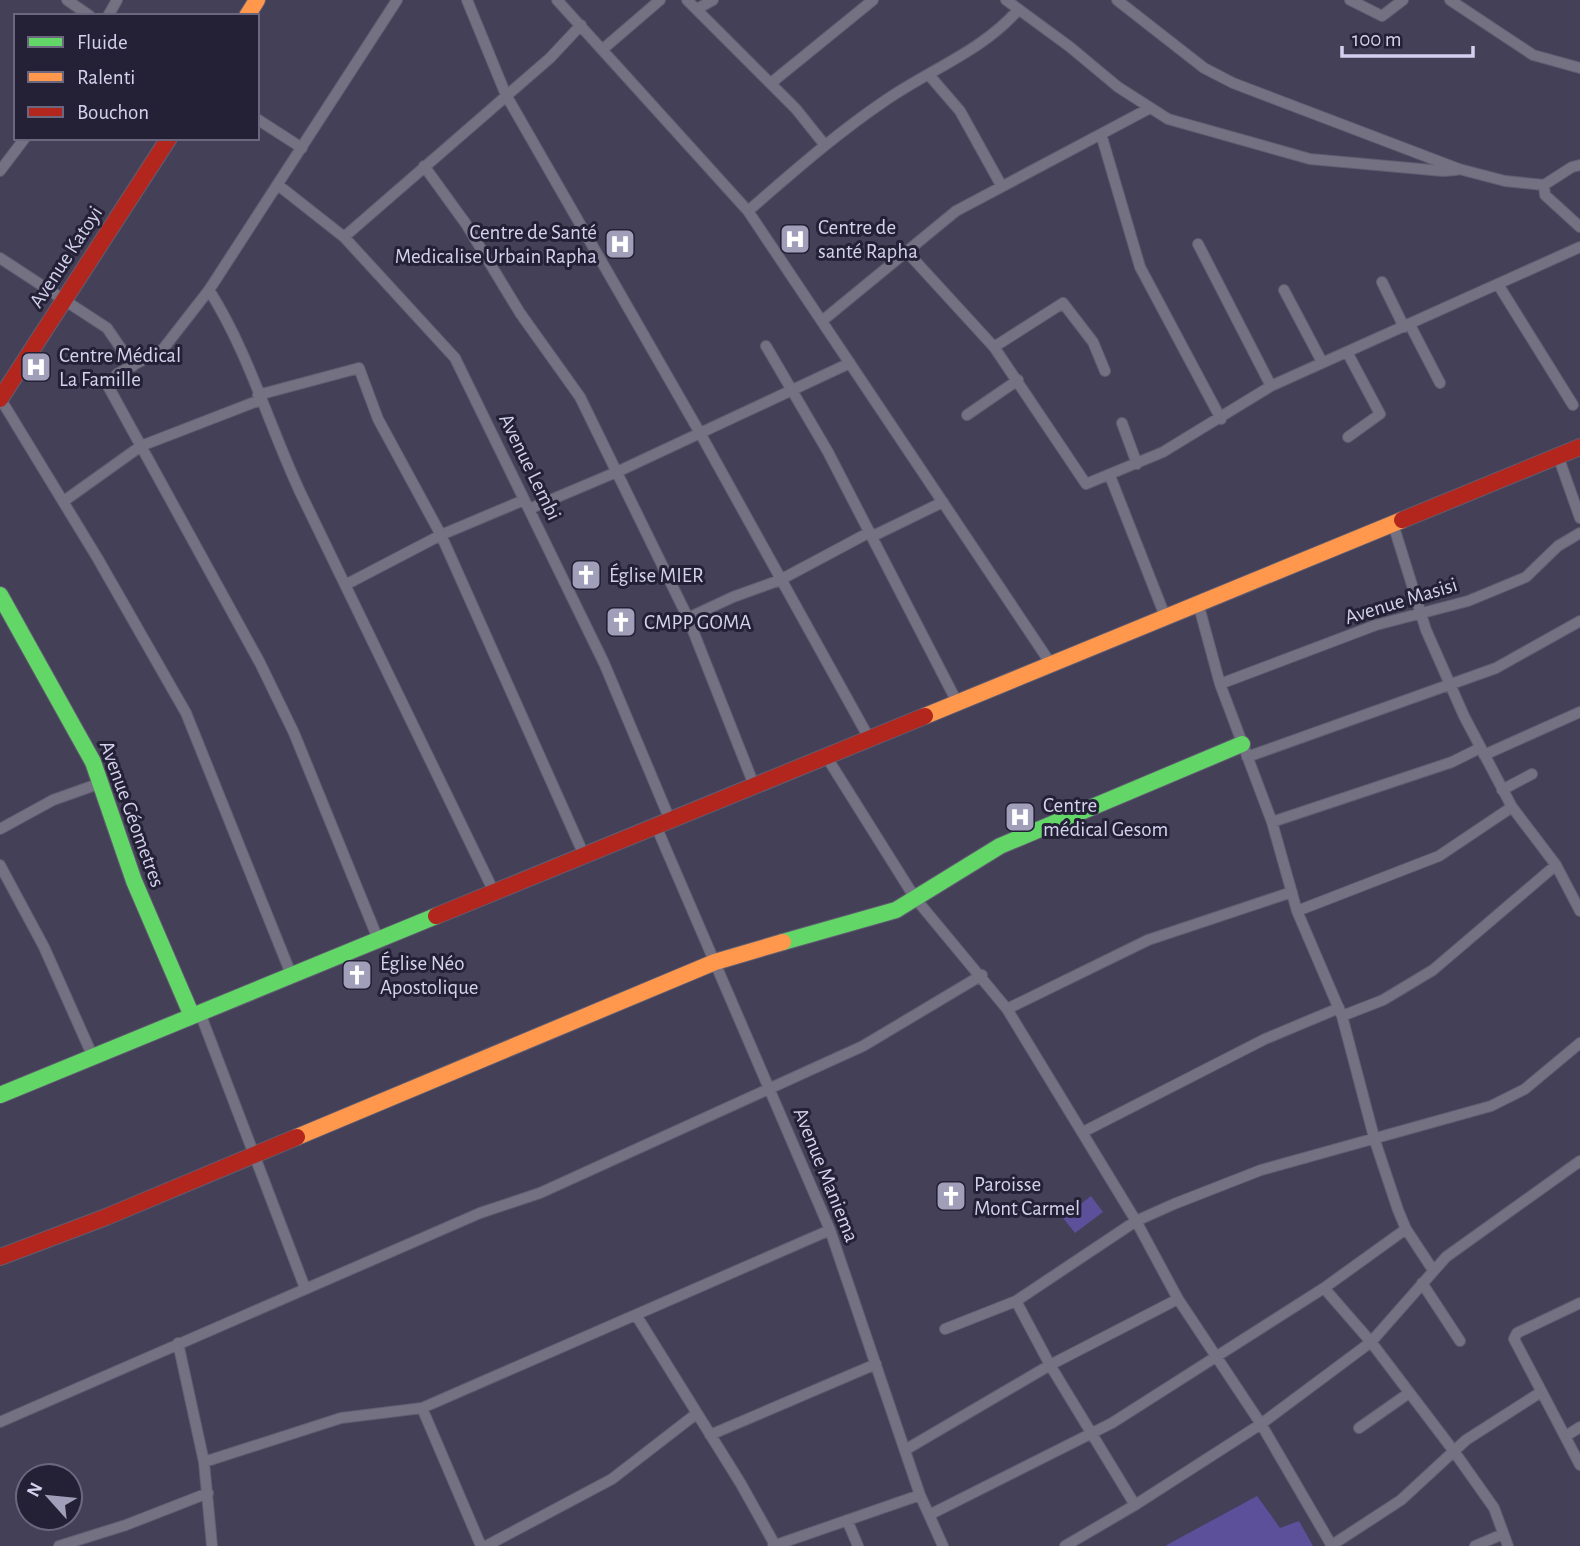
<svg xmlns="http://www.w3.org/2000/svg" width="1580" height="1546" font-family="'Alegreya Sans',sans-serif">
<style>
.green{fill:#5d509b}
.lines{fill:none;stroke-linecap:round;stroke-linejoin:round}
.street-casing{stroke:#605d71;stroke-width:12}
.fast-casing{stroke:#605d71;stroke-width:18}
.slow-casing{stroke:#605d71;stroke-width:18}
.jam-casing{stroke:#605d71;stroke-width:18}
.street{stroke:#747183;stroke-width:10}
.fast{stroke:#63d668;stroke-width:16}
.slow{stroke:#ff974d;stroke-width:16}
.jam{stroke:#b3261e;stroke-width:16}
.labels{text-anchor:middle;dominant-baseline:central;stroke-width:6;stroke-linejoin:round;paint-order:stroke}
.poi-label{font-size:21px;fill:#d3d1ed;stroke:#242136;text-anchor:start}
.street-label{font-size:21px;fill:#d3d1ed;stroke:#242136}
</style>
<rect width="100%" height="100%" fill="#444058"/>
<!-- green -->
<path class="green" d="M1091 1196 1103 1212 1075 1233 1063 1218Z
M1257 1496 1280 1528 1299 1521 1313 1546H1165Z"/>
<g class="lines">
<!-- street casing -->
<g class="street-casing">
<path id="street" d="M67 0 90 16
M467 0 506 95 700 433 869 738
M557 0 748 211 1051 664
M687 0 796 109 824 144
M1006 0 1070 47 1118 87 1168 119 1310 159 1443 171 1456 170
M1117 0 1204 68 1233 83 1459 169 1505 181 1544 185 1572 167 1580 165
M1350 0 1382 16 1403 0
M1450 0 1533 55 1580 68
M697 9 713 0
M108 16 117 0
M603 49 660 0
M929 75 960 111 1001 185
M771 83 873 0
M257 119 302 148
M1101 134 1140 267 1221 419
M424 166 466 224 520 313 580 397 688 618 754 785
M0 171 25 138
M278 185 344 237 455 358 604 663 670 820
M1544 185 1545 195 1580 227
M748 211C793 172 837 133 886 100 931 69 982 51 1018 10
M344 237 550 58 581 25
M1198 244 1271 386
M907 252 994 347 1086 484 1163 452 1271 386 1580 247
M0 258 107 328 133 366
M1382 282 1404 327
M1499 286 1573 405
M209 290C249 353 269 426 301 494 365 627 430 759 494 892
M1284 290 1322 362
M822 321 956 211 1150 108
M1410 325 1440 383
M766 346 828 452 957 702
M994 347 1063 303 1093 342 1105 371
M1347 352 1380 414 1348 437
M258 395 359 368 378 419 441 535 584 855
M0 398 98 559 186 713 291 974
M967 415 1018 380
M1122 423 1137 464
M1558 456 1580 518
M1110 476 1165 616
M64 501 141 446 260 400
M529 509 619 471 850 363
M1393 524 1426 630 1464 716 1512 807 1556 865 1580 911
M873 536 943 502
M347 584 441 535 524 500
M1198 603 1220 684 1272 822 1297 911 1342 1016 1375 1141 1398 1210 1406 1229 1433 1270
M688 618 733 597 780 580 870 532
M1220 684 1376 625 1468 601 1526 577 1558 546 1580 533
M1484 755 1580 712
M826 756 915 898 1007 1009 1136 1221 1178 1299 1261 1424 1332 1546
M1247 757 1496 668 1580 621
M1502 790 1532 774
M1272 822 1452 762 1480 748
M656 826 830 1230 920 1495 943 1546
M0 829 53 800 101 783
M0 865 44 947 93 1057
M1297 911 1439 856 1512 807
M378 939 294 733 260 663 108 386 117 374 163 349 209 290 397 0
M1007 1009 1148 940 1292 892
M200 1013 305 1288
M1342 1016 1383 1000 1433 970 1556 865
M1083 1132 1265 1039 1339 1008
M1422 1283 1460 1341
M1324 1288 1371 1342 1453 1450 1494 1508 1508 1546
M1016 1301 1050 1365 1135 1505
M1580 1303 1517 1333 1514 1339 1580 1465
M636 1315 741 1484 775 1545
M945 1329 1016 1301 1136 1221 1174 1204 1261 1170 1491 1106 1525 1089 1580 1043
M178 1343 204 1462 212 1546
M422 1408 481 1546
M0 1422 480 1213 540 1193 863 1046 982 975
M1359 1428 1409 1393
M710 1435 876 1364
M1566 1436 1580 1427
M905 1450 1050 1365 1178 1299
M204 1462 341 1418 422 1408 830 1230
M929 1515 1112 1423 1324 1288 1406 1229
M847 1520 858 1546
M1332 1545 1401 1500 1466 1440 1541 1392
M59 1546 126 1525 208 1493
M486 1546 612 1479 696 1414
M773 1546 920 1495
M1065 1546 1135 1505 1261 1424 1371 1342 1446 1257 1580 1161
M1475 1546 1503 1534"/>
</g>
<!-- fast casing -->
<g class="fast-casing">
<path id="fast" d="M0 595 93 762 134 881 192 1016
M783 942 896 910 1000 846 1242 744
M0 1095 436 916"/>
</g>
<!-- slow casing -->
<g class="slow-casing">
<path id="slow" d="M247 16 257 0
M925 716 1402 520
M297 1137 715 962 783 942"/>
</g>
<!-- jam casing -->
<g class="jam-casing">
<path id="jam" d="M0 399 169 138
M1402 520 1580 447
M436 916 925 716
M0 1257 106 1217 297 1137"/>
</g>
<!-- street -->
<use href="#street" class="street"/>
<!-- fast -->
<use href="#fast" class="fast"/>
<!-- slow -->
<use href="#slow" class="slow"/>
<!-- jam -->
<use href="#jam" class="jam"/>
</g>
<!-- icons -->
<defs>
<g id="hospital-square" transform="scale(1.575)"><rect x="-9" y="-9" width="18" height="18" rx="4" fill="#a19eb9" stroke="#242136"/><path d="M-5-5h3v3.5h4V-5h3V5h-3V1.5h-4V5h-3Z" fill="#fff"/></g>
<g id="church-square" transform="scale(1.575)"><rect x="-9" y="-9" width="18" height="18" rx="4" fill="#a19eb9" stroke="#242136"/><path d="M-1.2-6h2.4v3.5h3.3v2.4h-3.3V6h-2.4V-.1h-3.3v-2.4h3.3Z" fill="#fff"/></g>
</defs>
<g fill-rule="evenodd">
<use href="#hospital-square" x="795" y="239"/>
<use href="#hospital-square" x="620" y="244"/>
<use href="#hospital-square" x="36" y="367"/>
<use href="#church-square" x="586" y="575"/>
<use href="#church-square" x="621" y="622"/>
<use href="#hospital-square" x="1020" y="817"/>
<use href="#church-square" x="357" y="975"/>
<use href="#church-square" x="951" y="1196"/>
</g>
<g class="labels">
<!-- poi labels -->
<g class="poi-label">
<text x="818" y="227">Centre de<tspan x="818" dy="24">santé Rapha</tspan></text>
<text x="597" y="232" text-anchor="end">Centre de Santé<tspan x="597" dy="24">Medicalise Urbain Rapha</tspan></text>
<text x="59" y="355">Centre Médical<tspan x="59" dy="24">La Famille</tspan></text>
<text x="609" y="575">Église MIER</text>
<text x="644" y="622">CMPP GOMA</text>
<text x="1043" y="805">Centre<tspan x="1043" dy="24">médical Gesom</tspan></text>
<text x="380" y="963">Église Néo<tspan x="380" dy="24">Apostolique</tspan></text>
<text x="974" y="1184">Paroisse<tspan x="974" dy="24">Mont Carmel</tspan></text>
</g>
<!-- street labels -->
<g class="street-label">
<text transform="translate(66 257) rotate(-57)">Avenue Katoyi</text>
<text transform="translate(530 467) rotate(64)">Avenue Lembi</text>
<text transform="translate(1401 601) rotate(-17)">Avenue Masisi</text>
<text transform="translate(132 814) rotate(70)">Avenue Géometres</text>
<text transform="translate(826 1175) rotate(68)">Avenue Maniema</text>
</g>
</g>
<!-- legend -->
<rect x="14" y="14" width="245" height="126" fill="#242136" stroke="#6a677f" stroke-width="2"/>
<rect x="28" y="37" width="35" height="10" fill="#63d668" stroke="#6a677f" stroke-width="2"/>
<text x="77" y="49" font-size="21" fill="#d3d1ed">Fluide</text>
<rect x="28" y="72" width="35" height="10" fill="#ff974d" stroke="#6a677f" stroke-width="2"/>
<text x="77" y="84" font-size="21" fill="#d3d1ed">Ralenti</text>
<rect x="28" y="107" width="35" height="10" fill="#b3261e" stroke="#6a677f" stroke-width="2"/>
<text x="77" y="119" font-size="21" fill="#d3d1ed">Bouchon</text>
<!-- north arrow -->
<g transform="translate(49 1497) rotate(297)"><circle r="33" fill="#242136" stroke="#6a677f" stroke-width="2"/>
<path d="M0-5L12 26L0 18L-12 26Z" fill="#a19eb9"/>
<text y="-10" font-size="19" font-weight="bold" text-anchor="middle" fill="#d3d1ed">N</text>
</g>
<!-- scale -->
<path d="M1342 46v10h131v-10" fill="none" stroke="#d3d1ed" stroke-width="3.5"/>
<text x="1352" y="46" font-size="21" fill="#d3d1ed" stroke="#242136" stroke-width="5" paint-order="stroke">100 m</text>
</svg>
